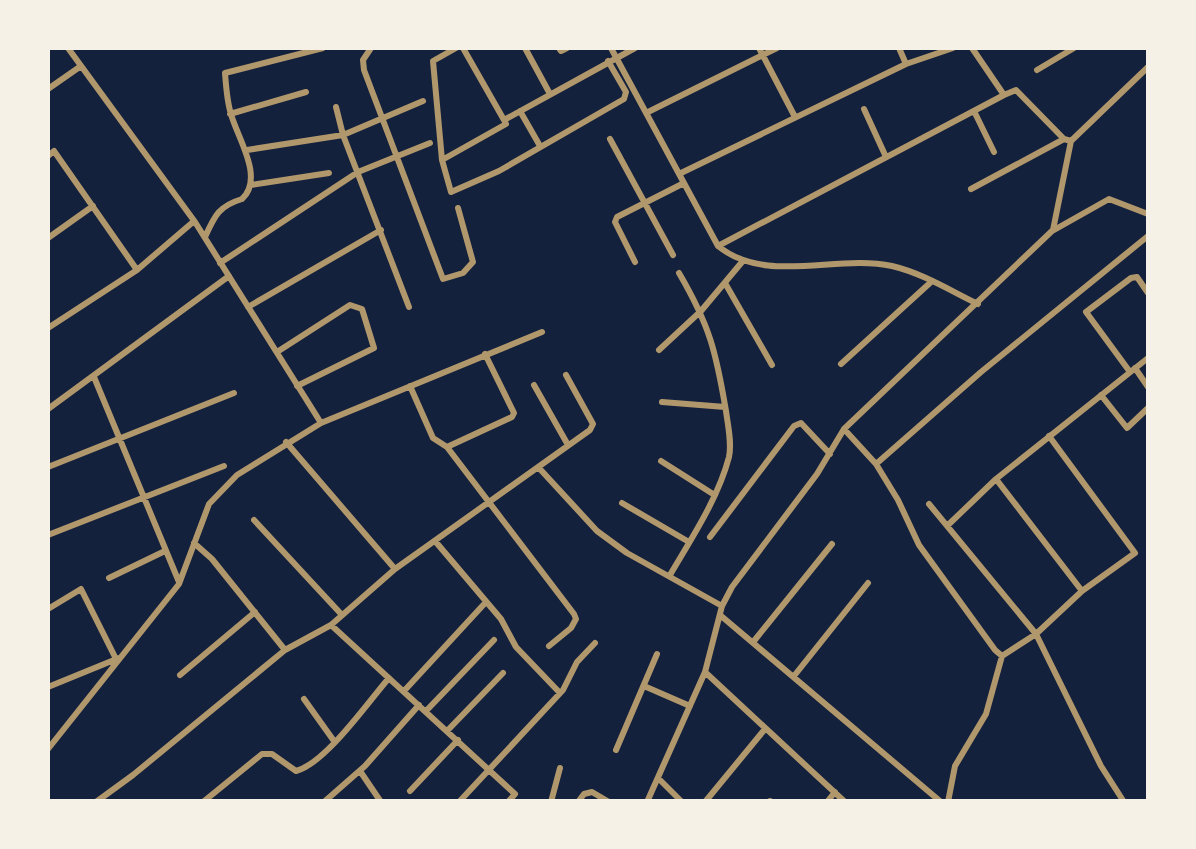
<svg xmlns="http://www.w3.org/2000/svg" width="1196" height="849" font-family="'Source Serif 4',serif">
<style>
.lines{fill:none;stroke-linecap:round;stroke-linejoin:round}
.minor{stroke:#b1986c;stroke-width:6}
</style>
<rect width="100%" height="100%" fill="#14213d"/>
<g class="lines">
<!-- minor -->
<path class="minor" d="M68 48 195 222 321 423
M371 48 363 60 364 70 443 279 463 273 473 262 458 208
M456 48 433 61 442 160 451 192 499 171 624 99 626 92 608 61
M463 48 504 120
M525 48 550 94
M559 48 561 51 567 48
M611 48 718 246C766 285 836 254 892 266 922 273 951 291 978 304
M759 48 795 117
M899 48 906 64
M972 48 1004 95 1016 90 1064 139 1071 141
M1037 70 1074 48
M48 89 81 66
M336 107 343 135 409 307
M864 109 886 157
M520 111 540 146
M974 111 994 152
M646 113 777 48
M230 114 306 92
M610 139 673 255
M247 150 343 135 423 101
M48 156 54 151 137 270
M442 160 506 124 504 120 635 48
M679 174 906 64 953 48
M251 185 329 173
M971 189 1064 139
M1054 230 1109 199 1148 214
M205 237C215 215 219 206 242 199 265 178 237 137 231 114 227 102 226 86 225 73L323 48
M48 238 93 206
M718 246 1004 95
M635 262 615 222 617 217 684 183
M220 263 358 172 430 143
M725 283 772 365
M248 307 381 230
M48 328 137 270 193 222
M659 350 701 311 742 262
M277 352 350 305 362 309 374 348 297 386
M841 364 931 282
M1135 368 1148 387
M1130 372 1086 312 1131 278 1137 277 1148 293
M94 377 179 582
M534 385 568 445
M410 386 433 438 447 447 512 417 514 413 485 354
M1101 395 1127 428 1148 408
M662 402 725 407
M48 409 229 276
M844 429 876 464 898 500 919 545 995 650 1002 656 1036 634 1101 766 1124 802
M286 442 395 569
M447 447 574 614 576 619 571 628 549 646
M661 461 713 494
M876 464 981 372 1148 236
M48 467 234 393
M539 468 597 531 627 553 722 606
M996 479 1082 591
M622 503 689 542
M929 504 1036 634 1082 591 1135 553 1049 436
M254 520 342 615
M947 526 996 479 1148 358
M48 535 224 466
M710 537 794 426 801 423 830 454
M435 541 501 619 516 647 560 693
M194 543 212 559 285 650
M670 575C691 539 718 499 729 457 732 443 728 426 726 411 716 352 710 326 679 273
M109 578 165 551
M48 609 81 589 116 659
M720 615 941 802
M331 625 515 794 508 802
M754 641 832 544
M705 672 845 802
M180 675 255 612
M794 676 868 583
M644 686 690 706
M48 687 119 658
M404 691 486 602
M304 699 334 741
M426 711 494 640
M447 731 503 673
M48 749 179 584 209 504 237 475 321 423 542 332
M616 750 657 654
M360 771 381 802
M658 778 682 802
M410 791 458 740
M96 802 133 775 285 650 331 625 395 569 590 430 593 424 566 375
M203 802 262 754H272L296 771C326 763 368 702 389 678
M324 802 365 766 419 705
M459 802 563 690 577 662 595 643
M551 802 560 768
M578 802 584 794 592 792 609 802
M647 802 705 672 722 606 732 587 817 474 844 429 1053 230 1071 141 1148 67
M705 802 765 729
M770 802V801
M827 802 835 792
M948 802 955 766 986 714 1002 656"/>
</g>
<!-- border -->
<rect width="1196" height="849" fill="none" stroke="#f6f1e7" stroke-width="100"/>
</svg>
